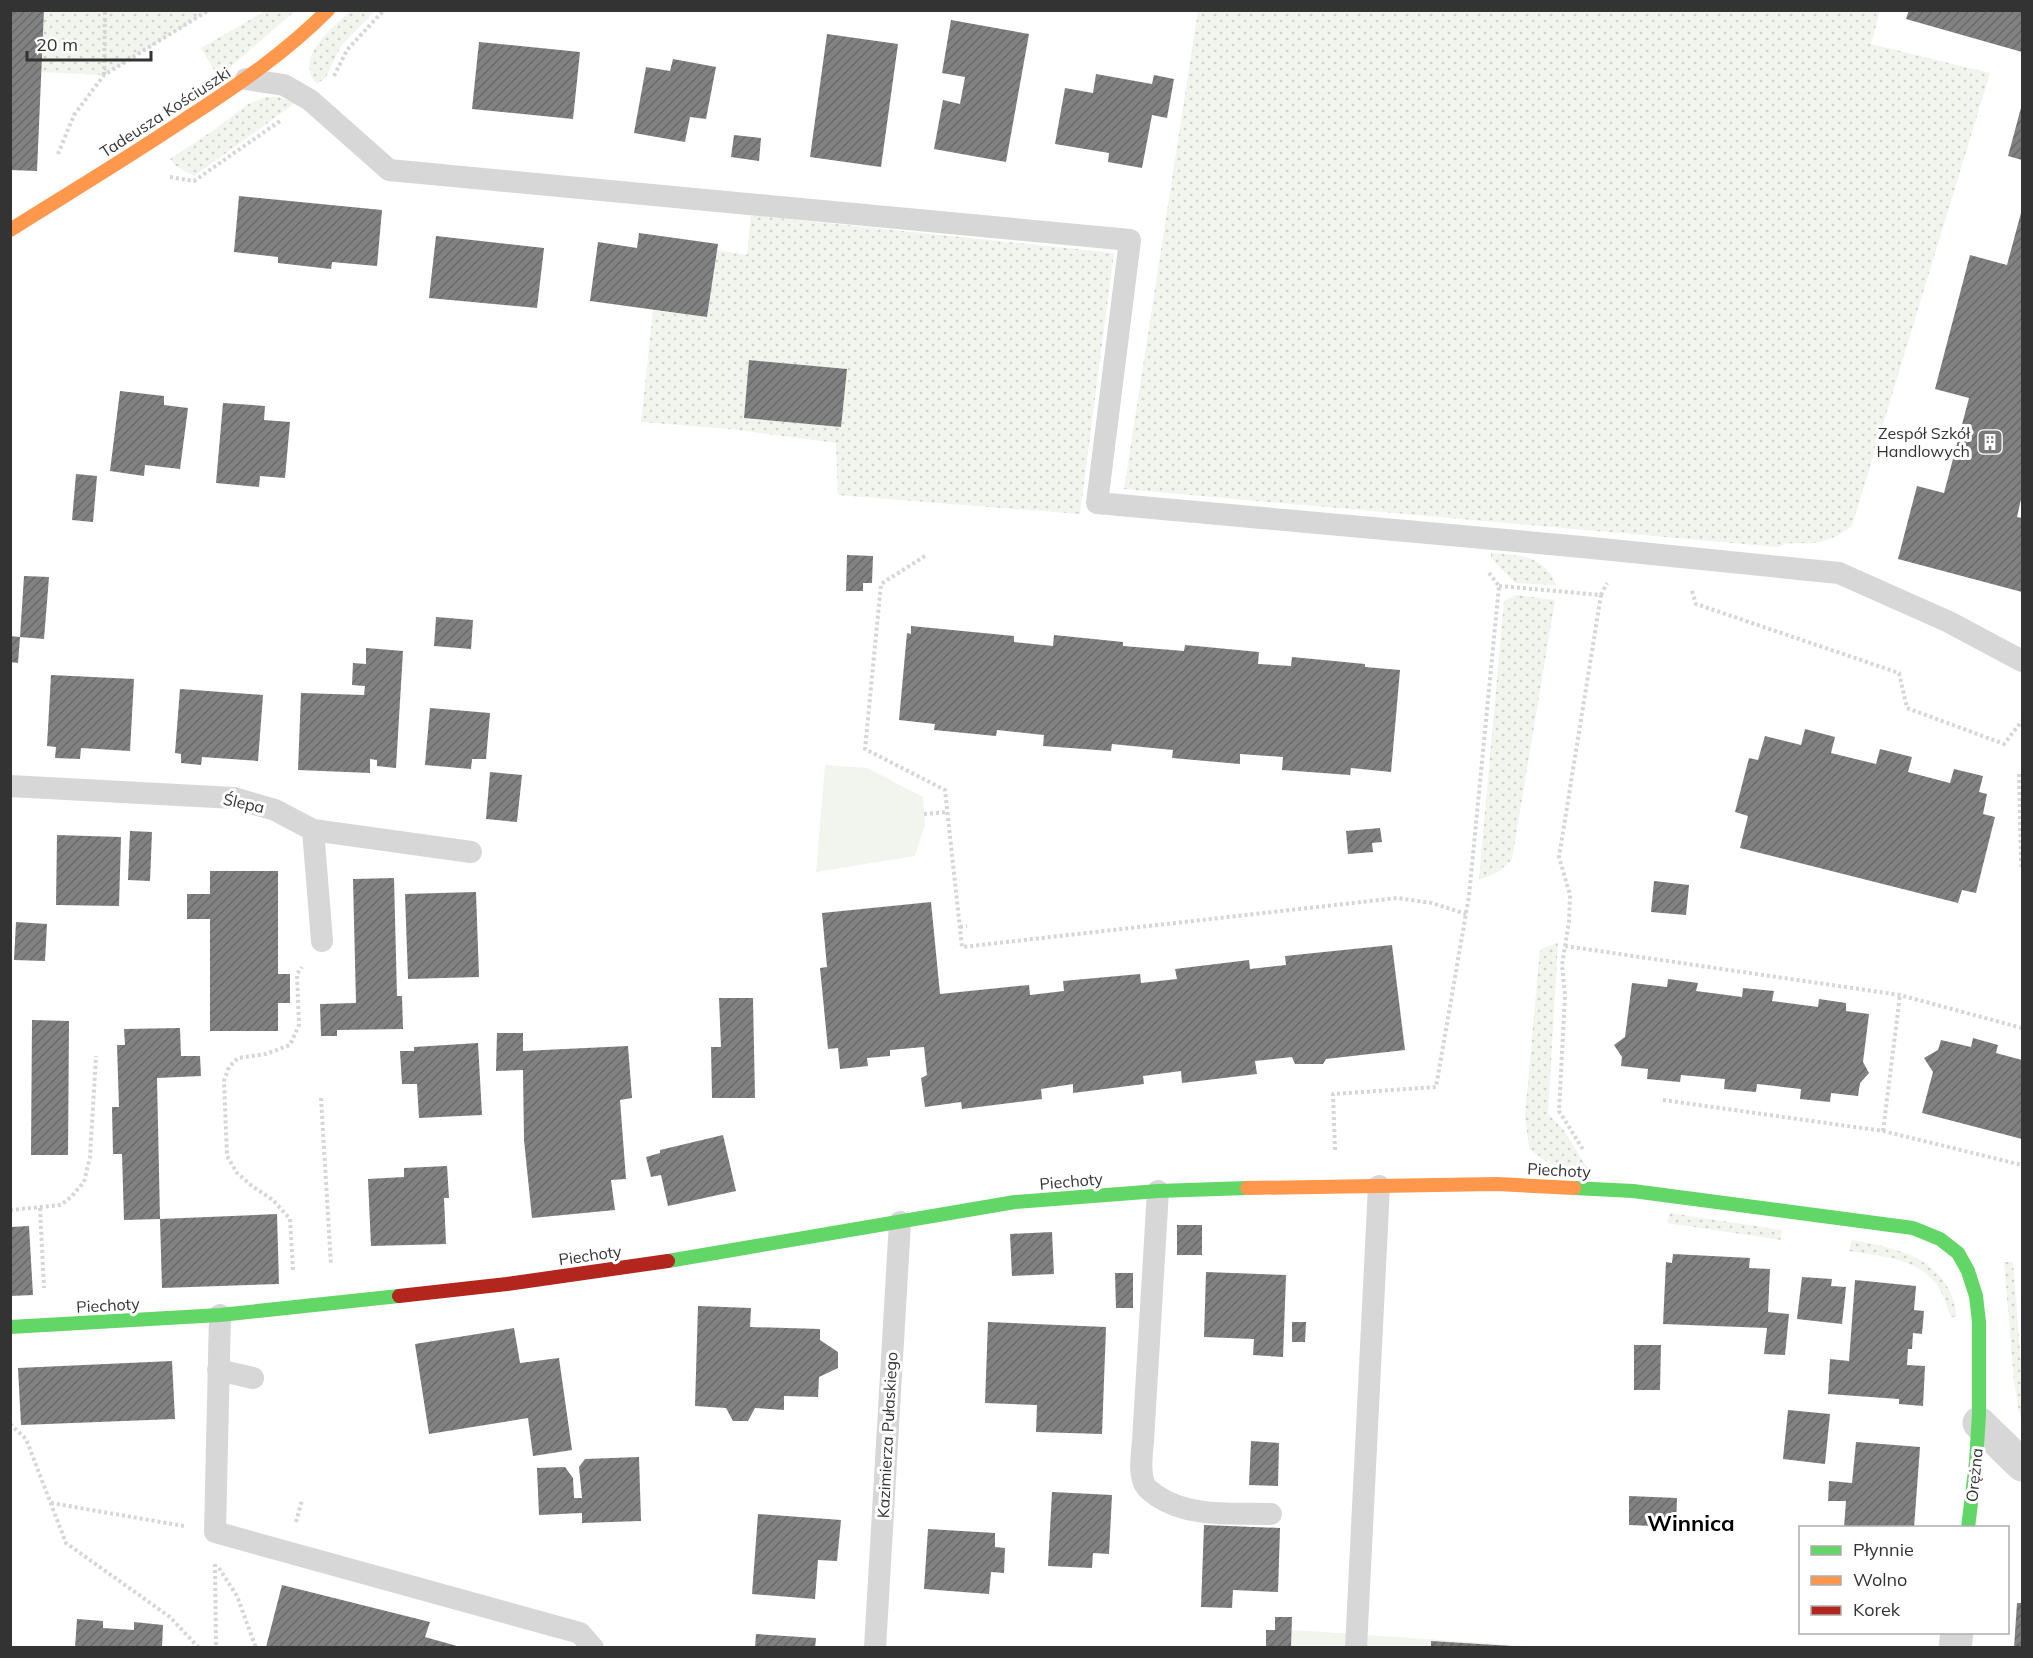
<svg xmlns="http://www.w3.org/2000/svg" width="2033" height="1658" font-family="Mulish,sans-serif">
<style>
.grass{fill:url(#grass-dots);fill-rule:evenodd}
.park{fill:#f1f5ed}
.building{fill:url(#building-hatch)}
.lines{fill:none;stroke-linecap:round;stroke-linejoin:round}
.path{stroke:#d6d6d6;stroke-width:4;stroke-dasharray:3 3;stroke-linecap:butt}
.lane{stroke:#d7d7d7;stroke-width:22}
.street{stroke:#d7d7d7;stroke-width:33}
.fast{stroke:#63d668;stroke-width:14}
.slow{stroke:#ff974d;stroke-width:14}
.jam{stroke:#b3261e;stroke-width:14}
.labels{text-anchor:middle;dominant-baseline:central;stroke-width:6;stroke-linejoin:round;paint-order:stroke}
.street-label{font-size:16px;fill:#333;stroke:#fff}
.poi-label{font-size:16px;fill:#333;stroke:#fff;text-anchor:end}
.district-label{font-size:22px;font-weight:bold;fill:#000;stroke:#fff}
</style>
<defs>
<pattern id="grass-dots" width="8" height="8" patternUnits="userSpaceOnUse" patternTransform="scale(1.5)"><rect width="8" height="8" fill="#f1f5ed"/><path d="M2 2h.1M6 6h.1" fill="none" stroke="#cfd2cc" stroke-width="1.8" stroke-linecap="round"/></pattern>
<pattern id="building-hatch" width="6" height="6" patternUnits="userSpaceOnUse" patternTransform="scale(1.5)"><rect width="6" height="6" fill="#818181"/><path d="M-1 1l2-2M0 6l6-6M5 7l2-2" fill="none" stroke="#6a6a6a"/></pattern>
</defs>
<rect width="100%" height="100%" fill="#fff"/>
<!-- grass -->
<path class="grass" d="M44 11V10L209 11 104 75 41 72Z
M265 11H295L229 68 223 73 214 70 201 48Z
M350 11H375L341 46 326 77 317 84C293 57 333 28 350 11Z
M1198 11H1880L1871 44 1990 73 1852 526C1840 535 1827 542 1812 543 1800 544 1789 541 1778 547L1124 489Z
M266 97H278L295 103 194 176 176 166 170 159 217 128 248 104Z
M751 215 1114 253 1080 514 838 495 836 443 730 429 641 422 653 310 707 317 717 250 747 255ZM749 360 846 369 841 427 744 418Z
M1491 553C1521 556 1543 554 1556 585L1515 583 1491 558Z
M1516 595 1555 600 1512 859C1502 870 1493 876 1479 879L1504 601Z
M1558 942 1548 1114 1563 1129 1588 1169C1558 1168 1552 1168 1529 1148L1525 1115 1540 950Z
M1670 1213 1782 1230 1781 1240 1667 1223Z
M1852 1240C1889 1247 1934 1254 1951 1294 1954 1301 1955 1309 1957 1317H1951C1946 1305 1942 1289 1932 1279 1911 1257 1878 1256 1849 1251Z
M2004 1262H2013L2022 1378V1419L2019 1412 2014 1381Z"/>
<!-- park -->
<path class="park" d="M825 765 867 768 923 797 925 825 915 856 816 872Z
M1292 1630 1544 1647 1291 1648Z"/>
<!-- building -->
<path class="building" d="M10 10H44L37 171 10 170Z
M1909 10H2022V52L1906 19Z
M951 20 1029 34 1006 162 934 149 943 100 960 104 965 77 942 73Z
M827 34 898 44 881 167 810 157Z
M479 42 580 52 573 119 472 109Z
M673 59 716 67 706 119 690 117 685 142 634 133 646 67 670 71Z
M1096 74 1152 84 1154 75 1174 79 1167 118 1152 115 1142 168 1108 162 1109 153 1055 144 1065 88 1093 93Z
M2022 104V160L2008 156Z
M734 135 761 138 759 161 731 157Z
M239 196 382 210 377 266 332 262 331 269 278 263V257L234 252Z
M2022 209V495L2017 517 2022 518V592L1898 559 1917 486 1944 493 1969 398 1935 389 1970 255 2007 265Z
M639 233 718 244 707 317 590 301 598 242 637 248Z
M436 236 544 248 537 308 429 298Z
M749 360 847 369 841 427 744 418Z
M120 391 164 396V405L188 408 180 469 145 465 144 476 110 471Z
M223 403 265 406 264 420 290 422 285 478 260 476 259 487 216 483Z
M76 474 97 476 93 522 72 520Z
M847 555 873 556 872 583H863V591H846Z
M24 576 49 577 44 639 20 637Z
M436 617 473 620 471 649 434 646Z
M911 626 1014 636V642L1053 646 1054 635 1123 642V646L1184 651 1185 645 1259 652 1258 664 1291 666 1292 657 1365 664V667L1400 670 1391 772 1351 768 1350 775 1282 770 1283 757 1240 754V764L1172 758 1173 750 1112 744 1111 751 1043 746 1044 735 997 730 996 736 934 730 935 724 899 720 907 633 911 634Z
M10 636 20 637 18 663 10 662Z
M366 648 403 651 396 768 377 766V760L370 759V773L298 770 301 693 364 695 365 686 352 685 353 663 366 664Z
M51 675 134 679 130 751 81 748 80 759 55 758 56 747 47 746Z
M180 689 263 695 258 761 202 757 201 765 181 763V754L175 753Z
M430 708 490 713 486 759H472L471 769 425 765Z
M1805 729 1835 737 1831 753 1876 764 1880 749 1912 757 1908 772 1950 783 1954 769 1983 776 1979 792 1987 794 1983 814 1995 817 1976 893 1962 890 1958 903 1740 848 1748 816 1735 812 1749 758 1758 760 1765 736 1801 745Z
M490 772 522 775 517 822 486 819Z
M1380 828 1382 842 1372 843 1373 852 1348 854 1346 831Z
M130 831 152 832 150 881 128 880Z
M57 835 121 837 119 906 56 905Z
M210 871H278V974H290V1003H278V1031H210V919H187V894H210Z
M394 878 397 996H402L403 1029 337 1030V1036H321L320 1004 356 1003 353 879Z
M1654 881 1689 885 1686 915 1651 912Z
M476 892 479 977 408 979 405 894Z
M931 902 940 994 1029 985 1030 995 1064 991 1063 981 1140 974 1141 983 1177 979 1175 969 1249 960 1250 969 1286 965 1285 956 1392 945 1405 1050 1326 1059 1323 1064H1295L1292 1057 1255 1061 1257 1074 1182 1083 1181 1071 1143 1076 1144 1084 1073 1093V1084L1041 1089 1042 1099 962 1109 961 1102 925 1107 921 1078 927 1075 924 1047 890 1050V1056L867 1058 868 1066 840 1069 838 1048 828 1049 820 968 827 967 822 913Z
M16 922 47 924 45 961 14 960Z
M1668 979 1698 983 1696 991 1742 997 1743 988 1774 991 1772 1001 1818 1007 1819 999 1846 1003V1011L1869 1014 1863 1062 1869 1073 1860 1083 1858 1096 1831 1093 1830 1102 1800 1099 1801 1089 1757 1084 1756 1092 1724 1089 1725 1079 1681 1075 1680 1082 1647 1079 1648 1069 1621 1066 1622 1057 1614 1045 1625 1037 1632 983 1667 987Z
M719 998H753L755 1098H712L711 1047H721Z
M32 1020 69 1021 68 1155H31Z
M180 1028 181 1056H200L201 1076 157 1078 160 1219 124 1220 122 1154H113L112 1107H119L117 1045H125L124 1029Z
M497 1033H523V1051L628 1046 632 1098 620 1100 626 1179 611 1180 615 1210 532 1218 524 1140 523 1070 496 1071Z
M1973 1038 1998 1045 1996 1053 2022 1060V1139L1922 1113 1933 1072 1924 1058 1938 1050 1941 1040 1971 1047Z
M478 1043 482 1115 419 1118 417 1084H402L400 1051H414V1047Z
M723 1135 736 1191 668 1206 661 1175 651 1177 646 1157 660 1153V1150Z
M447 1166 449 1198H444L446 1244 371 1246 368 1179 404 1177V1168Z
M277 1214 279 1284 162 1288 160 1219Z
M1177 1225H1202V1255H1177Z
M29 1226 33 1295 10 1296V1227Z
M1052 1232 1054 1274 1012 1276 1010 1234Z
M1673 1254 1750 1258 1749 1268 1770 1269 1768 1312 1789 1314 1785 1355 1764 1354 1767 1328 1663 1324 1666 1262 1672 1263Z
M1206 1272 1286 1275 1283 1357 1253 1355 1254 1339 1204 1337Z
M1115 1273H1133V1308H1116Z
M1802 1277 1832 1279 1831 1286 1846 1287 1842 1324 1797 1319Z
M1855 1280 1916 1286 1914 1310 1924 1311 1922 1334 1913 1333 1912 1349H1908L1907 1365 1925 1366 1923 1406 1899 1404V1399L1828 1394 1830 1359 1849 1361Z
M698 1306 751 1308 750 1327 820 1329V1340L838 1352V1368L819 1377 818 1397 784 1396V1410L755 1408 748 1421H733L726 1408 695 1406Z
M988 1322 1106 1327 1102 1434 1036 1432 1037 1405 985 1403Z
M1292 1322H1306L1305 1342H1292Z
M514 1328 520 1363 559 1358 572 1450 533 1456 528 1418 429 1434 415 1344Z
M1634 1345H1661L1660 1390H1634Z
M172 1361 175 1419 21 1425 18 1368Z
M1788 1410 1830 1414 1825 1464 1783 1459Z
M1251 1441 1279 1443 1278 1486 1249 1485Z
M1856 1442 1920 1447 1914 1528H1844L1846 1501H1828L1829 1481 1852 1483Z
M639 1457 641 1521 582 1523V1513L539 1515 537 1468 565 1467 573 1478 574 1498H582L579 1467 585 1459Z
M1052 1492 1112 1495 1109 1554 1093 1553 1092 1568 1048 1566Z
M1629 1496 1677 1498 1676 1527 1629 1525Z
M758 1514 841 1520 837 1561 818 1560 815 1599 752 1594Z
M1204 1525 1280 1528 1278 1592 1233 1590 1232 1608 1201 1607Z
M928 1529 995 1533V1547L1005 1548 1004 1573 991 1572 989 1594 924 1589Z
M282 1585 430 1622 425 1637 464 1648 266 1647Z
M2017 1603H2022V1648H2014Z
M1275 1617H1292L1291 1648H1266V1630H1275Z
M77 1619 103 1621V1628L134 1630V1622L163 1625 162 1648H75Z
M756 1634 816 1638 815 1648H755Z
M1431 1641 1512 1646V1648H1431Z"/>
<g class="lines">
<!-- path -->
<path class="path" d="M104 75 105 10
M334 76 347 50 384 10
M58 154 74 115 104 75 209 10
M170 177 194 181 280 121
M925 556 881 584 865 749 945 790 962 947 1397 898 1432 903 1466 914
M1499 586 1601 595 1559 857 1570 895 1569 922 1562 965 1565 995 1559 1111 1584 1151
M1692 591 1696 604 1899 673 1907 708 2004 744 2022 721
M1601 595 1607 583
M2019 774 2021 861 2022 870
M924 814 947 812
M960 927 967 926
M1565 946 1900 995 2022 1028
M321 1098 331 1265
M1663 1100 1883 1131 2022 1165
M1883 1131 1900 995
M1335 1150 1333 1094 1436 1087 1469 896 1499 586 1489 573
M40 1208 44 1288
M10 1210 61 1205 71 1197 84 1182 90 1157 96 1056
M293 1270 290 1219 273 1200 252 1186 237 1173 227 1156 224 1081 229 1067 238 1058 266 1054 290 1045 299 1025 297 974 302 967
M10 1424 26 1439 66 1543 170 1617 199 1648
M51 1503 184 1526
M296 1522 302 1500
M215 1564 216 1648
M219 1568 237 1596 256 1648"/>
<!-- lane -->
<path class="lane" d="M246 79 284 85 310 100 389 170 1130 240 1097 503 1582 547 1839 573 1949 622 2022 661
M10 786 234 798 275 810 313 830 471 852
M313 830 322 941
M1158 1191 1143 1441C1142 1453 1139 1471 1144 1483 1146 1489 1152 1492 1157 1496 1190 1518 1233 1513 1271 1514
M220 1315 215 1532 580 1633 593 1648
M218 1370 253 1378
M875 1648 900 1222
M1356 1648 1379 1186"/>
<!-- street -->
<path class="street" d="M1979 1423 2022 1465
M1955 1648 1957 1632"/>
<!-- fast -->
<path class="fast" d="M1574 1188 1633 1191 1913 1228 1940 1239 1958 1253 1968 1271 1976 1296 1979 1322V1414L1976 1462 1968 1528
M668 1261 1015 1202 1158 1191 1247 1188
M10 1327 220 1315 399 1296"/>
<!-- slow -->
<path class="slow" d="M10 230C69 193 129 157 187 118 237 86 286 52 328 10
M1247 1188 1497 1184 1574 1188"/>
<!-- jam -->
<path class="jam" d="M399 1296 507 1284 668 1261"/>
</g>
<!-- icons -->
<defs>
<g id="building-square" transform="scale(1.35)"><rect x="-9" y="-9" width="18" height="18" rx="4" fill="#7a7a7a" stroke="#fff"/><path d="M-4-6H4V6H1V3H-1V6H-4ZM-2.5-4.3h1.7v1.8h-1.7ZM.8-4.3h1.7v1.8H.8ZM-2.5-1h1.7V.8h-1.7ZM.8-1h1.7V.8H.8Z" fill="#fff"/></g>
</defs>
<g fill-rule="evenodd">
<use href="#building-square" x="1990" y="442"/>
</g>
<g class="labels">
<!-- street labels -->
<g class="street-label">
<text transform="translate(165 112) rotate(-33)">Tadeusza Kościuszki</text>
<text transform="translate(244 803) rotate(13)">Ślepa</text>
<text transform="translate(1559 1170) rotate(3)">Piechoty</text>
<text transform="translate(1071 1181) rotate(-5)">Piechoty</text>
<text transform="translate(590 1255) rotate(-8)">Piechoty</text>
<text transform="translate(108 1305) rotate(-3)">Piechoty</text>
<text transform="translate(887 1435) rotate(-87)">Kazimierza Pułaskiego</text>
<text transform="translate(1974 1475) rotate(-84)">Orężna</text>
</g>
<!-- poi labels -->
<g class="poi-label">
<text x="1970" y="433">Zespół Szkół<tspan x="1970" dy="18">Handlowych</tspan></text>
</g>
<!-- district labels -->
<g class="district-label">
<text x="1691" y="1523">Winnica</text>
</g>
</g>
<!-- border -->
<rect width="2033" height="1658" fill="none" stroke="#333333" stroke-width="24"/>
<!-- legend -->
<rect x="1799" y="1526" width="210" height="108" fill="#ffffff" stroke="#adadad" stroke-width="1.5"/>
<rect x="1811" y="1546" width="30" height="9" fill="#63d668" stroke="#adadad" stroke-width="1.5"/>
<text x="1853" y="1556" font-size="18" fill="#333333">Płynnie</text>
<rect x="1811" y="1576" width="30" height="9" fill="#ff974d" stroke="#adadad" stroke-width="1.5"/>
<text x="1853" y="1586" font-size="18" fill="#333333">Wolno</text>
<rect x="1811" y="1606" width="30" height="9" fill="#b3261e" stroke="#adadad" stroke-width="1.5"/>
<text x="1853" y="1616" font-size="18" fill="#333333">Korek</text>
<!-- scale -->
<path d="M27 51v9h124v-9" fill="none" stroke="#333333" stroke-width="3"/>
<text x="36" y="51" font-size="18" fill="#333333" stroke="#ffffff" stroke-width="4.5" paint-order="stroke">20 m</text>
</svg>
